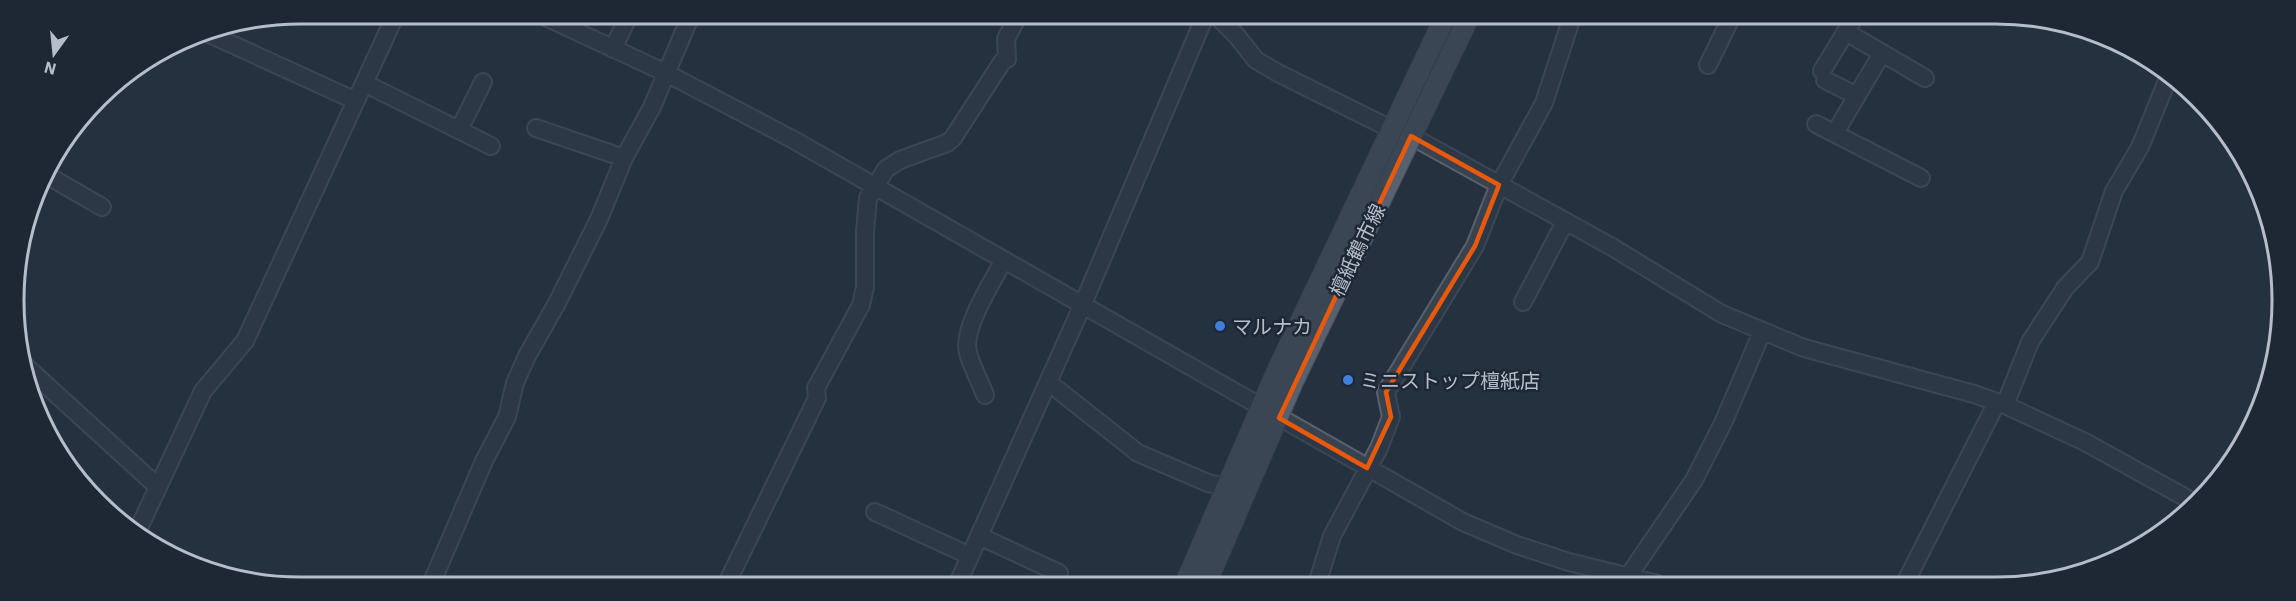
<svg xmlns="http://www.w3.org/2000/svg" width="2296" height="601" font-family="'IBM Plex Sans','Noto Sans JP',sans-serif">
<style>
.lines{fill:none;stroke-linecap:round;stroke-linejoin:round}
.minor-casing{stroke:#57606d;stroke-width:20}
.major-casing{stroke:#454e5b;stroke-width:22}
.minor{stroke:#39424f;stroke-width:16}
.major{stroke:#57616f;stroke-width:20}
.marked{fill:none;stroke:#e8590c;stroke-width:4.5;stroke-linejoin:round}
.shop-dot{fill:#3f7fe0;stroke:#1e2734;stroke-width:2}
.labels{text-anchor:middle;dominant-baseline:central;stroke-width:5;stroke-linejoin:round;paint-order:stroke}
.street-label{font-size:20px;fill:#b5bdca;stroke:#1e2734}
.poi-label{font-size:20px;fill:#b5bdca;stroke:#1e2734;text-anchor:start}
.rim{fill:none;stroke:#b5bdca;stroke-width:3}
</style>
<rect width="100%" height="100%" fill="#25313f"/>
<g class="lines">
<!-- minor casing -->
<g class="minor-casing">
<path id="minor" d="M539 14 666 73 792 139 1463 522 1517 545 1569 562 1658 584
M1217 16 1236 35 1256 60 1278 73 1391 129
M205 32 356 101
M1846 32 1925 78
M613 49 629 15
M1708 65 1731 18
M1822 71 1854 18
M1825 80 1857 96
M364 83 491 146
M1816 124 1921 178
M536 128 624 158
M459 130 483 82
M1835 133 1882 53
M1411 136 1612 247 1722 314 1804 348 1974 394 2005 405 2085 442 2197 504
M43 173 102 207
M1523 302 1565 222
M22 363 158 487
M1048 382 1138 453 1208 483 1228 487
M985 395C981 383 967 358 967 346 967 321 992 282 1004 260
M2005 405 2030 342 2065 288 2090 262 2114 191 2140 147 2169 76
M875 512 970 556
M137 532 203 391 245 341 396 14
M979 536 1059 573
M432 582 484 461 507 417 515 383 527 356 557 303 599 219 624 158 652 107 691 15
M727 583 817 398 816 388 861 305 865 287V232L868 198 886 169 900 160 947 143 953 138 1002 62 1007 59 1006 39 1018 16
M958 583 1083 304 1205 16
M1317 584 1332 536 1379 448 1391 417 1386 392 1475 246 1499 185 1544 103 1572 17
M1623 584 1694 480 1724 421 1762 332
M1904 585 1997 402"/>
</g>
<!-- major casing -->
<g class="major-casing">
<path id="major" d="M1185 584 1276 373 1445 17
M1206 584 1293 382 1469 17"/>
</g>
<!-- minor -->
<use href="#minor" class="minor"/>
<!-- major -->
<use href="#major" class="major"/>
</g>
<!-- marked area -->
<path d="M0 0H2296V601H0ZM1411 136 1499 185 1475 246 1386 392 1391 417 1367 468 1279 418Z" fill="#25313f" fill-opacity=".55" fill-rule="evenodd"/>
<path class="marked" d="M1411 136 1499 185 1475 246 1386 392 1391 417 1367 468 1279 418Z"/>
<!-- markers -->
<g class="shop-dot">
<circle cx="1220" cy="326" r="6"/>
<circle cx="1348" cy="380" r="6"/>
</g>
<g class="labels">
<!-- street labels -->
<g class="street-label">
<text transform="translate(1357 250) rotate(-64)">檀紙鶴市線</text>
</g>
<!-- poi labels -->
<g class="poi-label">
<text x="1232" y="326">マルナカ</text>
<text x="1360" y="380">ミニストップ檀紙店</text>
</g>
</g>
<!-- crop -->
<path d="M0 0H2296V601H0ZM300 24H1996A276 276 0 0 1 2272 300V301A276 276 0 0 1 1996 577H300A276 276 0 0 1 24 301V300A276 276 0 0 1 300 24Z" fill="#1e2734" fill-rule="evenodd"/>
<path class="rim" d="M300 24H1996A276 276 0 0 1 2272 300V301A276 276 0 0 1 1996 577H300A276 276 0 0 1 24 301V300A276 276 0 0 1 300 24Z"/>
<!-- north arrow -->
<g transform="translate(54 54) rotate(195)" stroke="#1e2734" stroke-width="4.5" paint-order="stroke">
<path d="M0-4.5L10 22L0 15L-10 22Z" fill="#b5bdca"/>
<text y="-9" font-size="16" font-weight="bold" text-anchor="middle" fill="#b5bdca">N</text>
</g>
</svg>
